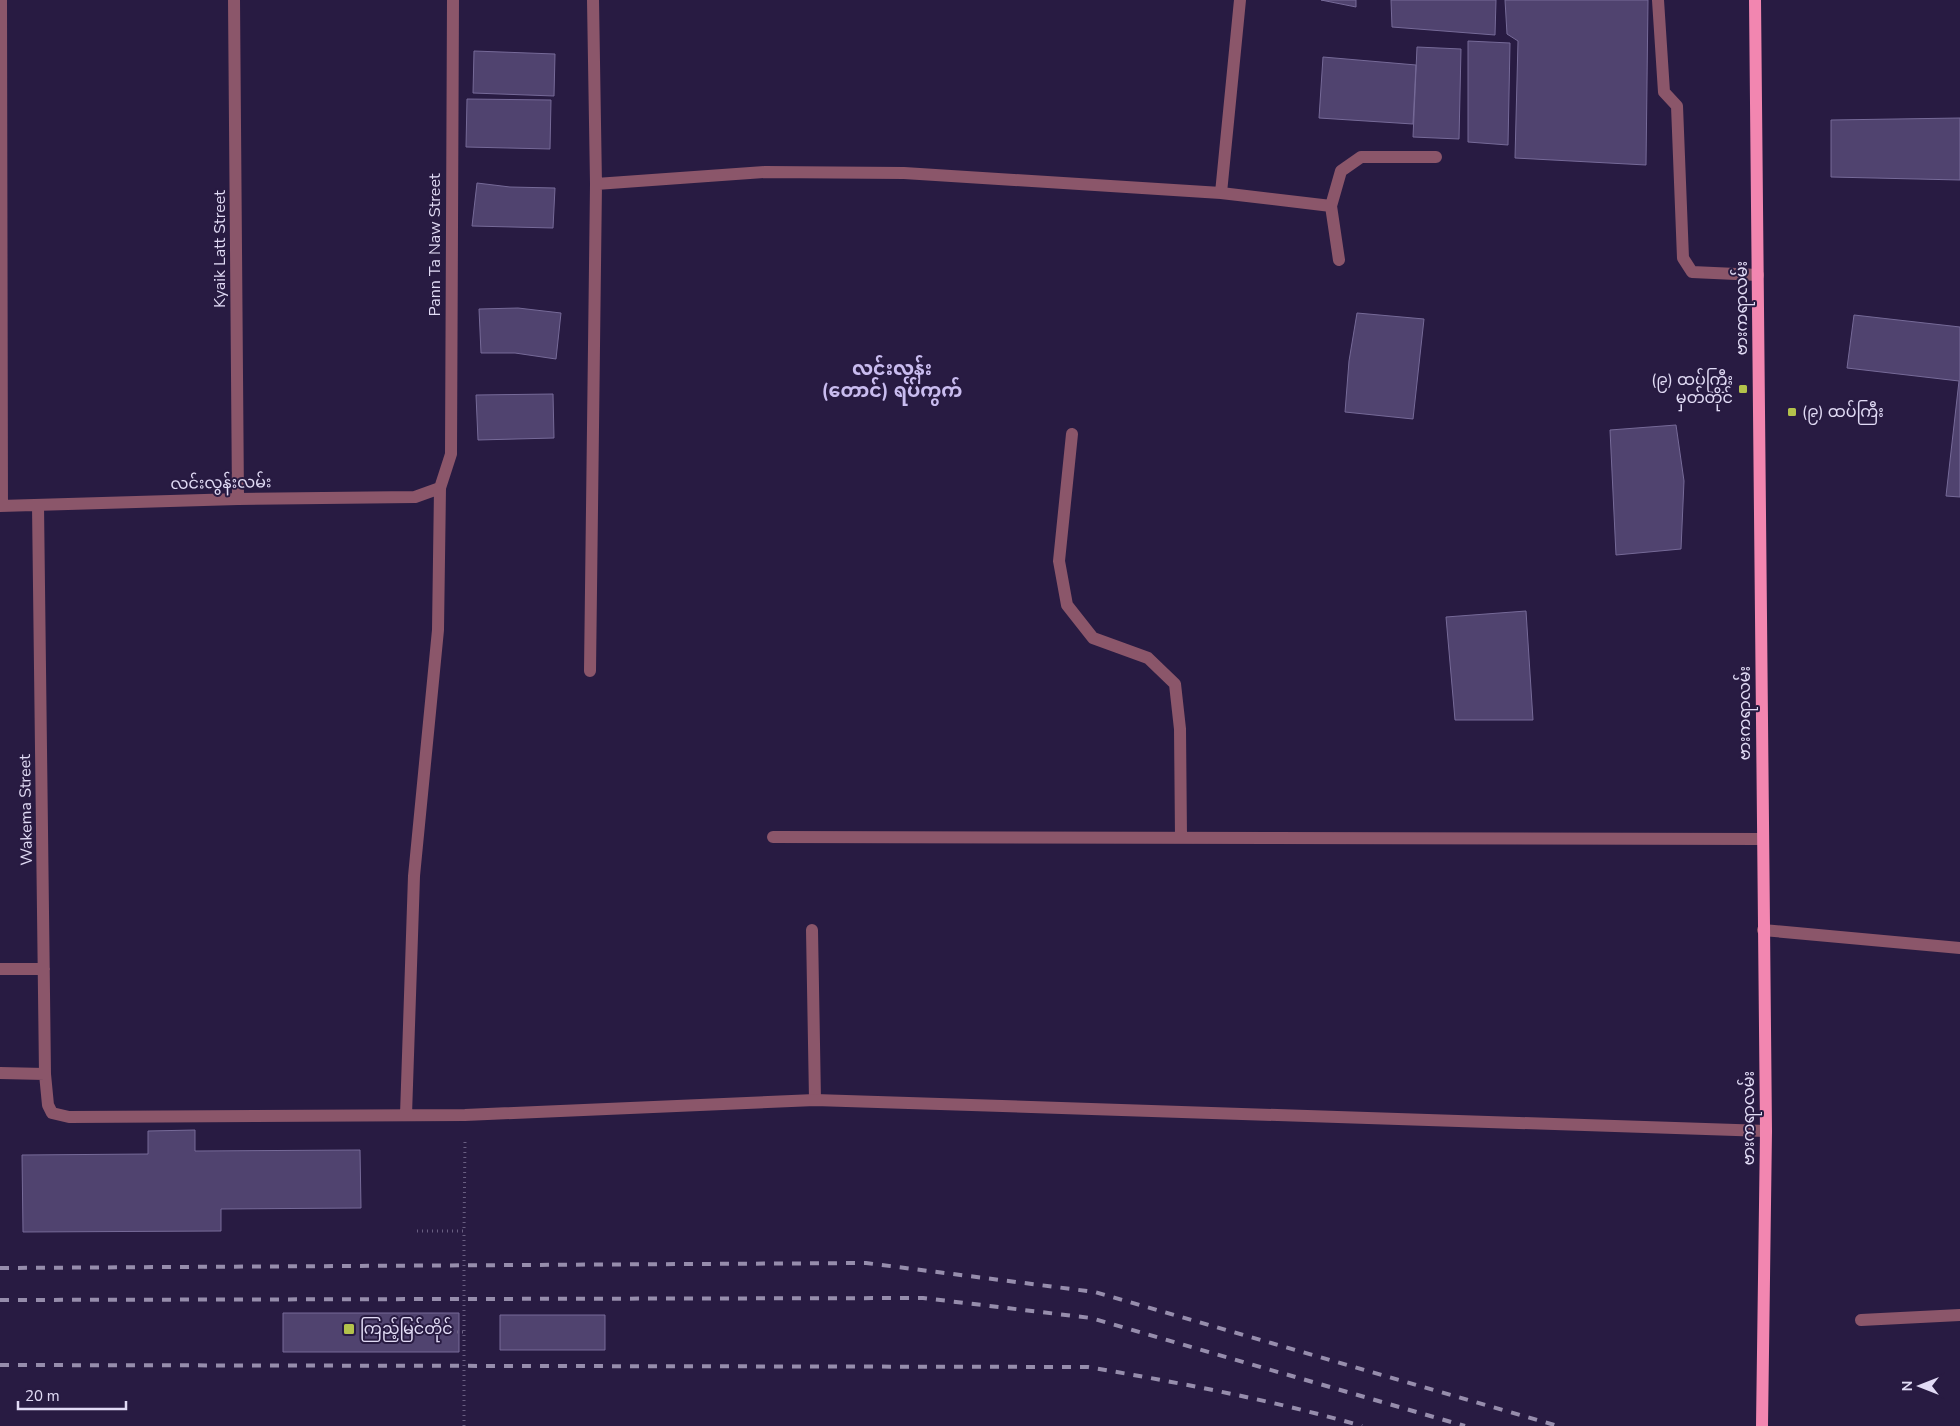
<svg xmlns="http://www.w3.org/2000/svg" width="1960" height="1426" font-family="'Nunito Sans','Noto Sans Myanmar',sans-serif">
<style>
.building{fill:#50436f;stroke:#766a98}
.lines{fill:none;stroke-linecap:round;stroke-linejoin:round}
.path{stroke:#695e81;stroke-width:3;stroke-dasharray:1 4;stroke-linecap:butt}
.lane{stroke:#8b566a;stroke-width:12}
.street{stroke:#8b566a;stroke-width:12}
.primary{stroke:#f286b0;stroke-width:12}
.rail{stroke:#968dac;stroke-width:4;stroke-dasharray:9 9;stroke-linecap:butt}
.path-bridge{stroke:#695e81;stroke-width:3;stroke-dasharray:1 4;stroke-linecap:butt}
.poi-dot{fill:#b3c24b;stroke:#281b42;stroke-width:2}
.labels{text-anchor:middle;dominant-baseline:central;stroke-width:4;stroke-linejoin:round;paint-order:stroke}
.street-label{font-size:16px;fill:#e1dbf5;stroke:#281b42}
.poi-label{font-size:16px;fill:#e1dbf5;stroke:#281b42;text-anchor:start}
.quarter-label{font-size:19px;font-weight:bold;fill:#c9bcef;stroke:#281b42}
</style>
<rect width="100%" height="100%" fill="#281b42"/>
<!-- building -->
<path class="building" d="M1321 0H1356V7Z
M1391 0H1496L1495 35 1392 27Z
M1505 0H1648L1646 165 1515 158 1518 41 1507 34Z
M1468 41 1510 43 1508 145 1468 142Z
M1417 47 1461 49 1459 139 1413 137Z
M474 51 555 54 554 96 473 93Z
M1323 57 1416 65 1413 124 1319 118Z
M467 99 551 100 550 149 466 147Z
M1960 118V180L1831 177V120Z
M477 183 510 187 555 188 553 228 472 226Z
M518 308 561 313 556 359 515 353H481L479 309Z
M1357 313 1424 319 1413 419 1345 412 1349 361Z
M1854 315 1960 327V497L1946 496 1959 381 1847 368Z
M553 394 554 438 478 440 476 395Z
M1676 425 1684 481 1681 549 1616 555 1610 430Z
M1526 611 1533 720H1455L1446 617Z
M195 1130V1151L360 1150 361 1208 221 1209V1231L23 1232 22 1155 148 1154V1131Z
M283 1313H459V1352H283Z
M500 1315H605V1350H500Z"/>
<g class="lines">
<!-- path -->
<path class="path" d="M417 1231H464L465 1141
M417 1332H464"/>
<!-- lane -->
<path class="lane" d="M596 184 765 172 904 173 1221 193 1331 206
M1221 193 1240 0
M1339 260 1331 206 1341 171 1361 157H1436
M1072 434 1059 561 1067 605 1093 638 1148 658 1175 684 1180 729 1181 837
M590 671 596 184 593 0
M773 837 1762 839
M812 930 815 1100"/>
<!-- street -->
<path class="street" d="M1 0 2 506
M234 0 238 499
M1658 0 1664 92 1677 106 1683 258 1692 272 1758 275
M38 505 45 1074 48 1105 52 1113 69 1117 465 1115 815 1100 1766 1131
M0 506 238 499 415 497 440 488
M1763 930 1960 948
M0 969H44
M0 1073 45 1074
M406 1115 414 876 438 630 440 488 451 454 453 0
M1861 1320 1960 1315"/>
<!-- primary -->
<path class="primary" d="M1755 0 1766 1131 1762 1426"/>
<!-- rail -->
<path class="rail" d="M0 1268 866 1263 1095 1292 1558 1426
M0 1300 923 1298 1091 1318 1465 1426
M0 1365 1088 1367C1181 1383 1272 1400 1362 1426"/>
<!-- path-bridge -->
<path class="path-bridge" d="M464 1426V1231"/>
</g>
<!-- markers -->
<g class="poi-dot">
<rect x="1738" y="384" width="10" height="10" rx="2.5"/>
<rect x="1787" y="407" width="10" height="10" rx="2.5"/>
<rect x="343" y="1323" width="12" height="12" rx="2.5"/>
</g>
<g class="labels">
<!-- street labels -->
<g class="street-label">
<text transform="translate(435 245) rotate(-90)">Pann Ta Naw Street</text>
<text transform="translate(220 249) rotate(-90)">Kyaik Latt Street</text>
<text transform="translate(1742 308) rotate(-90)">ဗားကရာလမ်း</text>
<text transform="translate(221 483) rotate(-1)">လင်းလွန်းလမ်း</text>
<text transform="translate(1745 713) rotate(-90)">ဗားကရာလမ်း</text>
<text transform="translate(26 810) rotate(-91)">Wakema Street</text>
<text transform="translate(1749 1118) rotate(-90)">ဗားကရာလမ်း</text>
</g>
<!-- poi labels -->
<g class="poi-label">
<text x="1733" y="380" text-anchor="end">(၉) ထပ်ကြီး<tspan x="1733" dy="18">မှတ်တိုင်</tspan></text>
<text x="1802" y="412">(၉) ထပ်ကြီး</text>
<text x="360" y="1329">ကြည့်မြင်တိုင်</text>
</g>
<!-- quarter labels -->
<g class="quarter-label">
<text x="892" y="369">လင်းလွန်း<tspan x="892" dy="22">(တောင်) ရပ်ကွက်</tspan></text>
</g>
</g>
<!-- north arrow -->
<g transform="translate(1920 1386) rotate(270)" stroke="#281b42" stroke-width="4" paint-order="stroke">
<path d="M0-4L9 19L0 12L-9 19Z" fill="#e1dbf5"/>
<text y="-8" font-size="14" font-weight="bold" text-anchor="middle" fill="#e1dbf5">N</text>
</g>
<!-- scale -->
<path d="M18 1401v8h108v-8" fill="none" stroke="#e1dbf5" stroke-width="2.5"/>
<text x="25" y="1401" font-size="15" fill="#e1dbf5" stroke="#281b42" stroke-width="4" paint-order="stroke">20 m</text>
</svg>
